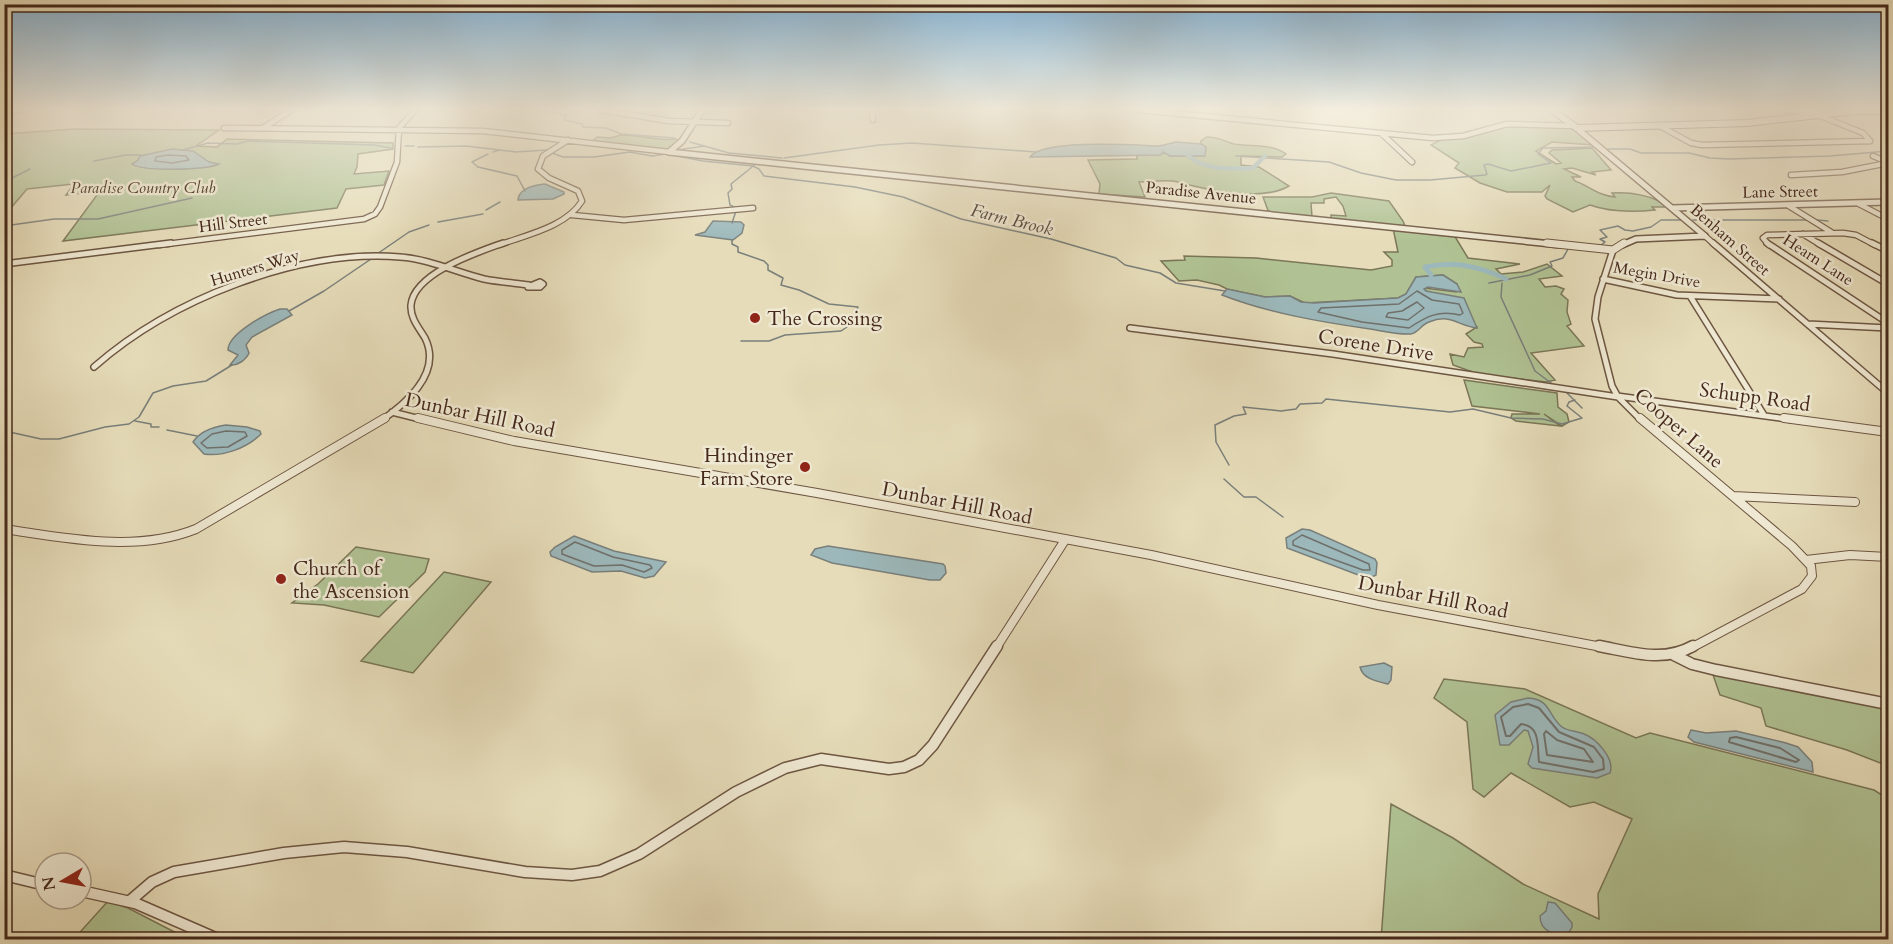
<svg xmlns="http://www.w3.org/2000/svg" width="1893" height="944" font-family="Cardo,serif">
<style>
.green{fill:#b0c293;stroke:#7a7657;stroke-width:1.5}
.water{fill:#9cb8bb;stroke:#797f7b;stroke-width:1.5}
.lines{fill:none;stroke-linecap:round;stroke-linejoin:round}
.shore-far1{stroke:#70706b;stroke-width:1.5}
.shore{stroke:#70706b;stroke-width:2}
.stream{stroke:#797f7b;stroke-width:1.5}
.canal-far1{stroke:#9cb8bb;stroke-width:4.5}
.canal{stroke:#9cb8bb;stroke-width:5}
.minor-far3-casing{stroke:#6d5642;stroke-width:7}
.minor-far2-casing{stroke:#6d5642;stroke-width:8}
.minor-far1-casing{stroke:#6d5642;stroke-width:10}
.minor-casing{stroke:#6d5642;stroke-width:13}
.tertiary-far1-casing{stroke:#6d5642;stroke-width:8}
.tertiary-casing{stroke:#6d5642;stroke-width:9}
.secondary-casing{stroke:#45291b;stroke-width:8}
.motorway-casing{stroke:#45291b;stroke-width:3}
.minor-far3{stroke:#efe8d2;stroke-width:4.5}
.minor-far2{stroke:#efe8d2;stroke-width:5}
.minor-far1{stroke:#efe8d2;stroke-width:8}
.minor{stroke:#efe8d2;stroke-width:10}
.tertiary-far1{stroke:#efe8d2;stroke-width:5}
.tertiary{stroke:#efe8d2;stroke-width:7}
.secondary{stroke:#efe8d2;stroke-width:6}
.motorway{fill:#e6dcb9;fill-rule:evenodd}
.poi-dot{fill:#8f2418;stroke:#efe8d2;stroke-width:2}
.labels{text-anchor:middle;dominant-baseline:central;stroke-width:5;stroke-linejoin:round;paint-order:stroke}
.far-park-label{font-size:16px;font-style:italic;fill:#5a4833;stroke:#efe8d2}
.far-street-label{font-size:16px;fill:#45291b;stroke:#efe8d2}
.far-water-label{font-size:18px;font-style:italic;fill:#5b4d43;stroke:#efe8d2}
.poi-label{font-size:20px;fill:#45291b;stroke:#efe8d2;text-anchor:start}
.street-label{font-size:20px;fill:#45291b;stroke:#efe8d2}
</style>
<rect width="100%" height="100%" fill="#e6dcb9"/>
<filter id="stains"><feTurbulence type="fractalNoise" baseFrequency=".00333" numOctaves="4"/><feColorMatrix values="0 0 0 0 .2 0 0 0 0 .09 0 0 0 0 .02 0 0 0 .5 -.17"/></filter>
<radialGradient id="worn" r=".72"><stop offset=".6" stop-color="#630" stop-opacity="0"/><stop offset="1" stop-color="#630" stop-opacity=".3"/></radialGradient>
<!-- green -->
<path class="green" d="M1501 126 1572 128 1595 145 1552 142 1536 151 1556 164 1561 163 1549 153 1552 150 1592 148 1611 170 1592 172 1596 175 1572 168 1564 169 1581 177H1572L1575 181C1589 186 1599 196 1615 197L1612 193C1630 192 1654 195 1667 207H1652L1655 210C1634 212 1609 212 1590 205L1573 212 1547 199 1545 196 1550 185 1542 192H1507L1480 183 1455 168 1459 163 1431 145 1443 139Z
M73 129 219 130 196 146 217 147 227 139 393 143V149L358 154 357 167 354 174 389 171 384 185 346 189 337 208 63 241 100 191 66 195 74 184 27 189 5 215V134Z
M621 135C640 135 665 142 681 139L668 150 593 141 597 137 610 138Z
M1207 137C1220 137 1223 141 1234 144 1251 147 1271 143 1286 154L1282 157 1241 156V165L1259 167 1289 186C1262 202 1207 190 1178 182 1167 179 1151 182 1139 182L1145 197 1099 194 1100 184 1088 160 1137 159V155L1162 151 1170 156H1204L1206 147 1201 144V141Z
M1331 193 1389 201 1403 221 1405 226 1331 219V215L1346 216 1343 206 1336 197 1324 199V203H1311L1312 217 1269 213 1263 197H1312Z
M1393 228 1454 235 1468 258 1520 264 1496 269 1501 274 1523 272 1547 264 1562 276 1539 279 1545 287 1556 286 1564 289 1561 294 1568 300 1567 312 1571 324 1567 326 1584 346 1531 353 1555 380 1546 382 1478 374 1453 365 1450 354 1464 357 1468 348 1483 347 1482 344 1474 342 1466 334 1477 327 1442 296 1426 291 1424 288 1456 292 1457 284 1443 275 1416 277 1406 294 1398 298 1305 303 1290 296 1265 297 1227 289 1219 285 1197 280 1179 281 1161 261 1185 260 1184 256 1256 258 1371 270 1392 266V260L1384 252H1398Z
M1464 380 1557 393 1558 407 1567 414 1569 422 1562 426 1544 414 1560 426 1516 421 1511 418 1512 414H1540L1472 406Z
M356 547 429 559 425 572 379 617 324 605 292 603 318 584Z
M444 572 491 582 413 673 361 661Z
M1712 672 1888 707V766L1847 750 1766 726 1761 708 1720 695Z
M1444 679 1525 689 1636 738 1650 733 1874 790 1888 799V939L1381 940 1391 804 1453 838 1523 884 1599 919 1598 894 1632 819 1594 802 1570 807 1511 773 1484 797 1473 789 1467 722 1434 698Z
M108 901 128 908 188 939 73 940Z"/>
<!-- water -->
<path class="water" d="M1176 142 1201 144 1206 147 1205 156H1170L1163 152 1161 155 1030 157C1043 139 1134 145 1158 146 1164 146 1170 143 1176 142Z
M172 149 193 151 209 162 219 164C206 170 143 172 132 164L138 160 140 156Z
M545 184 564 192V194L553 199 518 200C519 188 535 185 545 184Z
M713 221 741 222 744 225 742 233 733 240 695 235 705 232Z
M1443 275 1457 284 1461 292 1428 287 1424 289 1426 291 1464 298 1477 328C1458 326 1451 313 1429 322 1422 324 1418 333 1411 334 1398 335 1382 331 1370 329 1321 322 1268 313 1222 295L1227 289 1265 297 1290 296 1301 302 1314 303 1398 298 1406 294 1416 277Z
M280 309H287L292 315 252 337 246 345 249 353C246 360 237 366 230 365L238 355 228 350C228 334 265 314 280 309Z
M226 425 247 427 260 431 261 434C247 448 223 457 204 454L193 442C200 431 213 427 226 425Z
M1302 529 1310 530 1375 559 1377 563 1376 575 1370 578 1361 576 1287 548 1286 538Z
M574 536 614 551 666 562 654 576 645 578 621 571 592 572 551 556 550 552 555 547Z
M828 546 943 564 945 566 946 573 940 580H930L832 563 811 555 815 549Z
M1384 663 1392 667 1391 680 1388 684C1376 681 1363 679 1360 667Z
M1528 698C1551 699 1548 716 1562 727 1567 731 1577 731 1584 734 1597 739 1615 759 1610 773L1597 778 1532 768 1528 764 1533 747 1528 731 1524 730 1509 745H1500L1495 715 1511 702Z
M1691 730 1706 733 1736 731 1786 743 1798 747 1812 762 1813 772 1694 742 1688 737Z
M1548 902 1555 903 1572 923V927L1568 934C1555 937 1540 931 1540 916L1546 911Z"/>
<g class="lines">
<!-- shore-far1 -->
<path class="shore-far1" d="M168 155 186 156 189 160 172 163 155 161 156 157Z
M1417 291 1432 300 1459 304 1463 313 1460 315C1439 310 1427 316 1409 328L1362 322 1318 312 1321 308 1399 304Z
M1417 302 1424 308 1408 320 1386 317 1388 313 1402 311Z
M226 431 245 432 247 436 228 447 207 448 201 443 212 434Z
M1302 535 1369 564 1370 570H1363L1293 545V541Z
M575 542 613 557 650 565 652 568 644 572 622 565 594 566 562 554V550Z"/>
<!-- shore -->
<path class="shore" d="M1528 704 1539 708 1559 732 1594 747 1603 759 1604 769 1593 772 1539 762C1537 746 1541 726 1521 724L1510 736H1506L1501 717 1513 707Z
M1546 731 1557 740 1584 749 1593 762 1547 755 1544 734Z
M1736 737 1780 748 1799 760 1796 762 1729 742 1730 738Z"/>
<!-- stream -->
<path class="stream" d="M536 110 567 115 564 117 565 120 582 124 583 127 606 128 621 134 675 138
M690 142 729 153 782 158
M405 146H414
M418 147 466 146 516 152 547 150
M1608 149H1630L1641 153H1689L1710 158 1729 159 1830 156 1888 151
M183 150 208 143 237 144 248 141 374 145 391 148
M677 150 705 146
M493 152 499 150
M552 153 563 157H594L630 152 652 156 666 154 703 161 753 166 759 169 764 176 855 187 903 197 961 219 1051 239 1116 258 1125 265 1160 273 1176 283 1225 291
M488 154 472 162 478 167 517 176 525 191
M1236 156 1329 162 1361 173 1396 180H1430L1485 175 1487 174 1484 165 1488 164 1511 171 1551 163 1538 154 1543 148 1595 147
M784 158 879 145 912 143 1036 152
M94 161 126 155H140
M4 182 30 169
M734 207 730 205 728 193 732 189 731 184 757 163
M486 210 500 202
M1693 220H1809
M1817 220 1828 221
M438 222 483 214
M732 223 736 211
M4 226 54 219H98L192 198
M732 240V244L738 247V252L764 261 768 265V270L783 278 781 285 799 290 829 304 858 307 850 325 841 331 785 335 769 341H741
M1600 246 1605 242 1600 239 1607 237 1600 230 1618 226 1625 230 1633 231 1651 227 1661 220H1683
M377 254 409 232 429 225
M1489 283 1530 275 1552 266 1550 262 1563 258 1568 249
M1502 283 1501 297 1535 371 1555 386
M289 311 324 291 371 259
M1566 392 1582 408
M135 421 151 424V427H159
M167 430 197 436
M4 433H14L41 439H59L105 427 129 424 139 417 153 393 173 386 206 381 232 365
M1229 465 1216 442 1215 425 1234 416 1246 414 1243 407 1281 411 1296 409 1300 404 1322 403 1326 399 1450 412 1473 409 1511 418 1543 419 1562 424 1582 418 1567 406 1569 402 1575 400
M1224 479 1244 497H1256L1283 517"/>
<!-- canal-far1 -->
<path class="canal-far1" d="M1185 153C1203 171 1229 169 1253 168L1265 156"/>
<!-- canal -->
<path class="canal" d="M1431 275 1425 267C1455 261 1479 266 1506 279"/>
<!-- minor-far3 casing -->
<g class="minor-far3-casing">
<path id="minor-far3" d="M601 110 669 121 728 123
M872 110 873 120
M1140 110 1433 138 1463 136 1507 124 1574 126
M1786 110 1821 113
M4 111 21 110
M1818 115 1863 133 1870 141
M1660 126 1691 143 1702 145 1870 141
M224 128 483 131 669 152
M263 128 291 110
M1381 133 1412 162
M1873 156 1888 162
M1791 175 1842 172 1888 163
M1859 204 1888 219
M1789 206 1831 232
M572 215 624 220 753 208
M1803 234 1821 245
M1705 236 1715 245
M159 245 364 219 375 214 380 207 397 162 399 128 415 110
M499 245C526 235 566 227 582 201L578 191 549 178 538 169 543 156 568 140
M1769 245 1763 238 1767 235 1843 233 1856 235 1875 245"/>
</g>
<!-- minor-far2 casing -->
<g class="minor-far2-casing">
<path id="minor-far2" d="M1713 243 1888 393
M1767 243 1888 323
M1818 243 1888 284
M1872 243 1888 251
M1613 250 1598 297 1595 319 1612 386 1618 397 1641 420
M4 264 171 243
M1603 279 1677 295 1779 299
M540 282 543 284 540 287H528Z
M1690 296 1764 415
M1808 324 1888 328
M1130 328 1333 354 1618 397
M94 367C170 300 297 249 400 257 429 259 456 272 484 279 499 282 514 283 529 285
M1617 396 1795 420
M392 412 424 420
M382 420C408 402 442 372 425 338 419 328 410 318 411 305 414 273 478 252 503 243"/>
</g>
<!-- minor-far1 casing -->
<g class="minor-far1-casing">
<path id="minor-far1" d="M418 418 514 441 817 493 1151 555 1378 605 1607 648
M1640 418 1792 546 1811 566 1812 576 1802 589 1691 648
M1784 418 1888 432
M1733 496 1855 502
M4 529C66 538 136 553 196 529L385 418
M1806 560 1850 555 1888 557
M996 648 1065 540"/>
</g>
<!-- minor casing -->
<g class="minor-casing">
<path id="minor" d="M1599 646C1631 652 1663 663 1693 646
M1674 655 1692 664 1716 670 1888 704
M4 875 45 885
M81 891 135 903 220 940
M131 900 152 882 174 872 284 853 344 847 407 852 525 872 572 875 600 871 639 854 736 792 785 768 821 759 889 769 904 767 919 760 933 745 997 646"/>
</g>
<!-- tertiary-far1 casing -->
<g class="tertiary-far1-casing">
<path id="tertiary-far1" d="M1574 126 1705 236
M669 152 1561 245
M669 152 682 141 702 110
M1672 208 1888 202
M1622 245 1636 239 1705 236"/>
</g>
<!-- tertiary casing -->
<g class="tertiary-casing">
<path id="tertiary" d="M1547 243 1613 250 1624 243"/>
</g>
<!-- secondary casing -->
<g class="secondary-casing">
<path id="secondary" d="M1552 110 1574 126
M1577 128 1747 123 1855 111H1888"/>
</g>
<!-- motorway casing -->
<g class="motorway-casing">
<path id="motorway" d="M1882 110H1888V112L1883 111Z"/>
</g>
<!-- minor-far3 -->
<use href="#minor-far3" class="minor-far3"/>
<!-- minor-far2 -->
<use href="#minor-far2" class="minor-far2"/>
<!-- minor-far1 -->
<use href="#minor-far1" class="minor-far1"/>
<!-- minor -->
<use href="#minor" class="minor"/>
<!-- tertiary-far1 -->
<use href="#tertiary-far1" class="tertiary-far1"/>
<!-- tertiary -->
<use href="#tertiary" class="tertiary"/>
<!-- secondary -->
<use href="#secondary" class="secondary"/>
<!-- motorway -->
<use href="#motorway" class="motorway"/>
</g>
<!-- sky -->
<linearGradient id="sky" x2="0" y2="1"><stop stop-color="#89b6d6"/><stop offset="0.45" stop-color="#f4efe0"/><stop offset="1" stop-color="#f4efe0" stop-opacity="0"/></linearGradient>
<rect width="1893" height="242" fill="url(#sky)"/>
<!-- markers -->
<g class="poi-dot">
<circle cx="755" cy="318" r="6"/>
<circle cx="805" cy="467" r="6"/>
<circle cx="281" cy="579" r="6"/>
</g>
<g class="labels">
<!-- far-park labels -->
<g class="far-park-label">
<text x="143" y="188">Paradise Country Club</text>
</g>
<!-- far-street labels -->
<g class="far-street-label">
<text transform="translate(1780 192) rotate(-1)">Lane Street</text>
<text transform="translate(1201 193) rotate(6)">Paradise Avenue</text>
<text transform="translate(233 223) rotate(-7)">Hill Street</text>
<text transform="translate(1730 240) rotate(41)">Benham Street</text>
<text transform="translate(1818 260) rotate(33)">Hearn Lane</text>
<text transform="translate(255 268) rotate(-17)">Hunters Way</text>
<text transform="translate(1657 275) rotate(10)">Megin Drive</text>
</g>
<!-- far-water labels -->
<g class="far-water-label">
<text transform="translate(1012 220) rotate(14)">Farm Brook</text>
</g>
<!-- poi labels -->
<g class="poi-label">
<text x="767" y="318">The Crossing</text>
<text x="793" y="455" text-anchor="end">Hindinger<tspan x="793" dy="23">Farm Store</tspan></text>
<text x="293" y="568">Church of<tspan x="293" dy="23">the Ascension</tspan></text>
</g>
<!-- street labels -->
<g class="street-label">
<text transform="translate(1376 345) rotate(9)">Corene Drive</text>
<text transform="translate(1755 397) rotate(8)">Schupp Road</text>
<text transform="translate(480 415) rotate(12)">Dunbar Hill Road</text>
<text transform="translate(1679 428) rotate(41)">Cooper Lane</text>
<text transform="translate(957 503) rotate(11)">Dunbar Hill Road</text>
<text transform="translate(1433 597) rotate(11)">Dunbar Hill Road</text>
</g>
</g>
<!-- margin -->
<rect width="1893" height="944" fill="none" stroke="#e6dcb9" stroke-width="24"/>
<rect x="6" y="6" width="1881" height="932" fill="none" stroke="#45291b" stroke-width="3"/>
<rect x="12" y="12" width="1869" height="920" fill="none" stroke="#45291b" stroke-width="1.5"/>
<!-- north arrow -->
<g transform="translate(63 881) rotate(260)"><circle r="28" fill="#efe8d2" stroke="#ab9c89" stroke-width="1.5"/>
<path d="M0-4.5L10 22L0 15L-10 22Z" fill="#8f2418"/>
<text y="-9" font-size="16" font-weight="bold" text-anchor="middle" fill="#45291b">N</text>
</g>
<rect width="100%" height="100%" filter="url(#stains)"/>
<rect width="100%" height="100%" fill="url(#worn)"/>
</svg>
